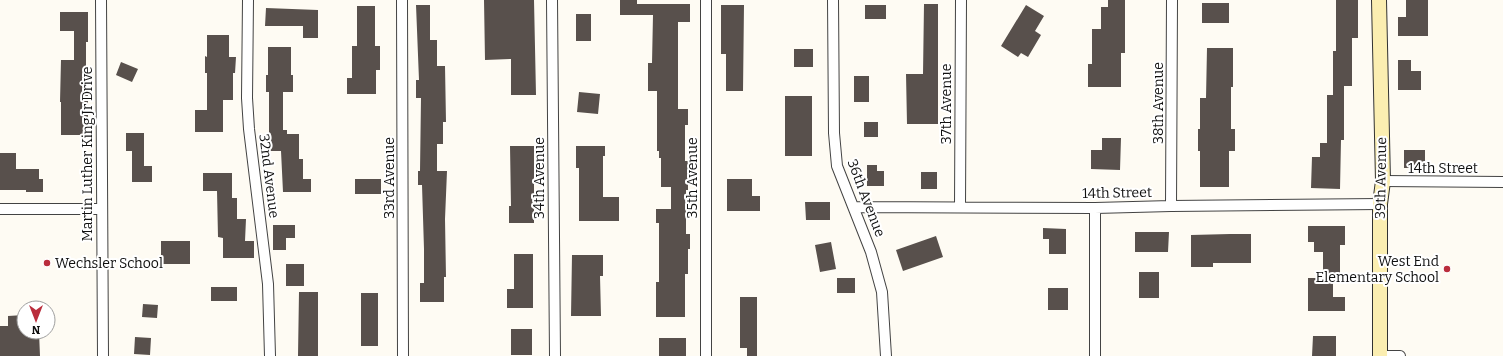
<svg xmlns="http://www.w3.org/2000/svg" width="1503" height="356" font-family="Bitter,serif">
<style>
.building{fill:#58504c}
.lines{fill:none;stroke-linecap:round;stroke-linejoin:round}
.street-casing{stroke:#434343;stroke-width:12}
.secondary-casing{stroke:#323232;stroke-width:16}
.street{stroke:#fff;stroke-width:10}
.secondary{stroke:#fbeeb1;stroke-width:14}
.poi-dot{fill:#ba2d3c;stroke:#fff;stroke-width:1.5}
.labels{text-anchor:middle;dominant-baseline:central;stroke-width:4;stroke-linejoin:round;paint-order:stroke}
.street-label{font-size:14px;fill:#101010;stroke:#fff}
.poi-label{font-size:14px;fill:#101010;stroke:#fff;text-anchor:end}
</style>
<rect width="100%" height="100%" fill="#fefbf3"/>
<!-- building -->
<path class="building" d="M484 0H534L536 95H511V59L485 60Z
M620 0H637V4H690V22H678V109H688V125H685V161H688V190H686V234H690V249H688V274H685V317H656V282H659V223H656V209H671V187H661V158H659V151H657V91H648V63H652L653 15H620Z
M1108 0H1125V53H1121V87H1088V64H1092V29H1101V7H1108Z
M1336 0H1358V38H1352V86H1344V140H1341L1340 189 1311 188 1312 157H1320V143H1327V95H1333V51H1336Z
M1406 0H1428V36H1398V17H1406Z
M1202 3H1229V23H1202Z
M924 4H938V124H907L906 74H923Z
M416 5H430V40H437V66H445L446 122H443V144H437V171H447L445 219 446 277H444V302H420V283H424V249L422 185H418V171H420L421 98H416V80H419Z
M721 5H744L743 91H726V54H721Z
M865 5H886V19H865Z
M1026 5 1044 16 1035 31 1041 35 1028 57 1021 53 1018 57 1001 46Z
M357 6H375V46H380V70H376V94H347V78H352V46H357Z
M266 8 318 10V38H303V26H265Z
M60 12H88V42H86V86H88V135H61V102H60L61 60H74V31H60Z
M576 14H591V41H576Z
M207 35H229V57H236L235 73H233V100H223V132H195V110H207V73H205V56L207 57Z
M268 47H291V75H293V92H283V130H287V134H299V159H303V179H311V192H283L281 151H269V92H266V75H268Z
M1207 48H1233V87H1231V129H1235V151H1229V187H1200V151H1198V129H1200V98H1206Z
M794 49H813V67H794Z
M1398 60H1411V71H1421V90H1398Z
M121 62 138 69 132 82 116 75Z
M854 76H869V102H854Z
M579 92 600 94 598 114 577 112Z
M785 96H812V156H785Z
M864 122H878V137H864Z
M126 133H144V166H152V182H132V151H126Z
M1102 138H1121L1120 170 1091 169V150H1102Z
M510 146H534V223H509V206H511Z
M576 146H605V156H603V197H619V221H579V168H576Z
M1404 150H1425V168H1404Z
M0 153H16V169H39V179H43V192H26V190H0Z
M867 165H877V171H884V186H867Z
M921 172H937V189H921Z
M203 173H232V198H237V219H246L245 241H254V258H223V238L218 237 217 191H203Z
M355 179H381V194H355Z
M727 179H752V196H760V211H727Z
M805 202H830V220H806Z
M273 225H295V238H286V250H273Z
M1308 226H1345V245H1340V273H1333V297H1345V311H1308V278H1323V252H1314V242H1308Z
M1043 228 1066 229V254H1049V239H1043Z
M1135 232H1169L1168 252H1135Z
M1230 234H1251V263H1213V267H1191V235Z
M936 236 943 257 903 271 896 250Z
M161 241H190V264H161Z
M831 242 836 269 820 272 815 245Z
M514 254H533V308H507V289H514Z
M572 255H603V276H600L601 316H571Z
M286 264H304V286H286Z
M1139 272H1159V298H1139Z
M837 278H855V293H837Z
M211 287H237V301H211Z
M1048 288H1068V310H1048Z
M299 292H318V356H298Z
M361 293H378V346H361Z
M740 297H757V356H747V348H740Z
M143 304 158 305 157 318 142 317Z
M24 315V332H39L40 356H0V326H8V316Z
M511 329H532V355H511Z
M1313 336H1336V356H1312Z
M135 337 151 338 150 355 134 354Z
M659 338H686V356H659Z"/>
<g class="lines">
<!-- street casing -->
<g class="street-casing">
<path id="street" d="M101 0 103 356
M248 0 247 98 249 129 268 284 270 356
M402 0 403 356
M552 0 555 356
M706 0V356
M833 0 834 133 837 166 871 252 882 292 886 356
M1383 181 1503 182
M1171 206 1172 0
M854 207 1095 208 1171 206 1380 204
M960 207 961 0
M1095 208V356
M0 209H101
M1380 356H1400"/>
</g>
<!-- secondary casing -->
<g class="secondary-casing">
<path id="secondary" d="M1379 0 1383 181 1380 204V356"/>
</g>
<!-- street -->
<use href="#street" class="street"/>
<!-- secondary -->
<use href="#secondary" class="secondary"/>
</g>
<!-- markers -->
<g class="poi-dot">
<circle cx="47" cy="263" r="4"/>
<circle cx="1447" cy="269" r="4"/>
</g>
<g class="labels">
<!-- street labels -->
<g class="street-label">
<text transform="translate(1158 103) rotate(-90)">38th Avenue</text>
<text transform="translate(946 104) rotate(-90)">37th Avenue</text>
<text transform="translate(87 154) rotate(-90)">Martin Luther King Jr Drive</text>
<text x="1443" y="168">14th Street</text>
<text transform="translate(269 176) rotate(83)">32nd Avenue</text>
<text transform="translate(389 178) rotate(-90)">33rd Avenue</text>
<text transform="translate(539 178) rotate(-90)">34th Avenue</text>
<text transform="translate(692 178) rotate(-90)">35th Avenue</text>
<text transform="translate(1381 178) rotate(-89)">39th Avenue</text>
<text transform="translate(1117 193) rotate(-1)">14th Street</text>
<text transform="translate(866 198) rotate(69)">36th Avenue</text>
</g>
<!-- poi labels -->
<g class="poi-label">
<text x="1439" y="261">West End<tspan x="1439" dy="16">Elementary School</tspan></text>
<text x="55" y="263" text-anchor="start">Wechsler School</text>
</g>
</g>
<!-- north arrow -->
<g transform="translate(36 320) rotate(180)"><circle r="19" fill="#ffffff" stroke="#9f9f9f"/>
<path d="M0-3L7 15L0 10L-7 15Z" fill="#ba2d3c"/>
<text y="-6" font-size="11" font-weight="bold" text-anchor="middle" fill="#101010">N</text>
</g>
</svg>
